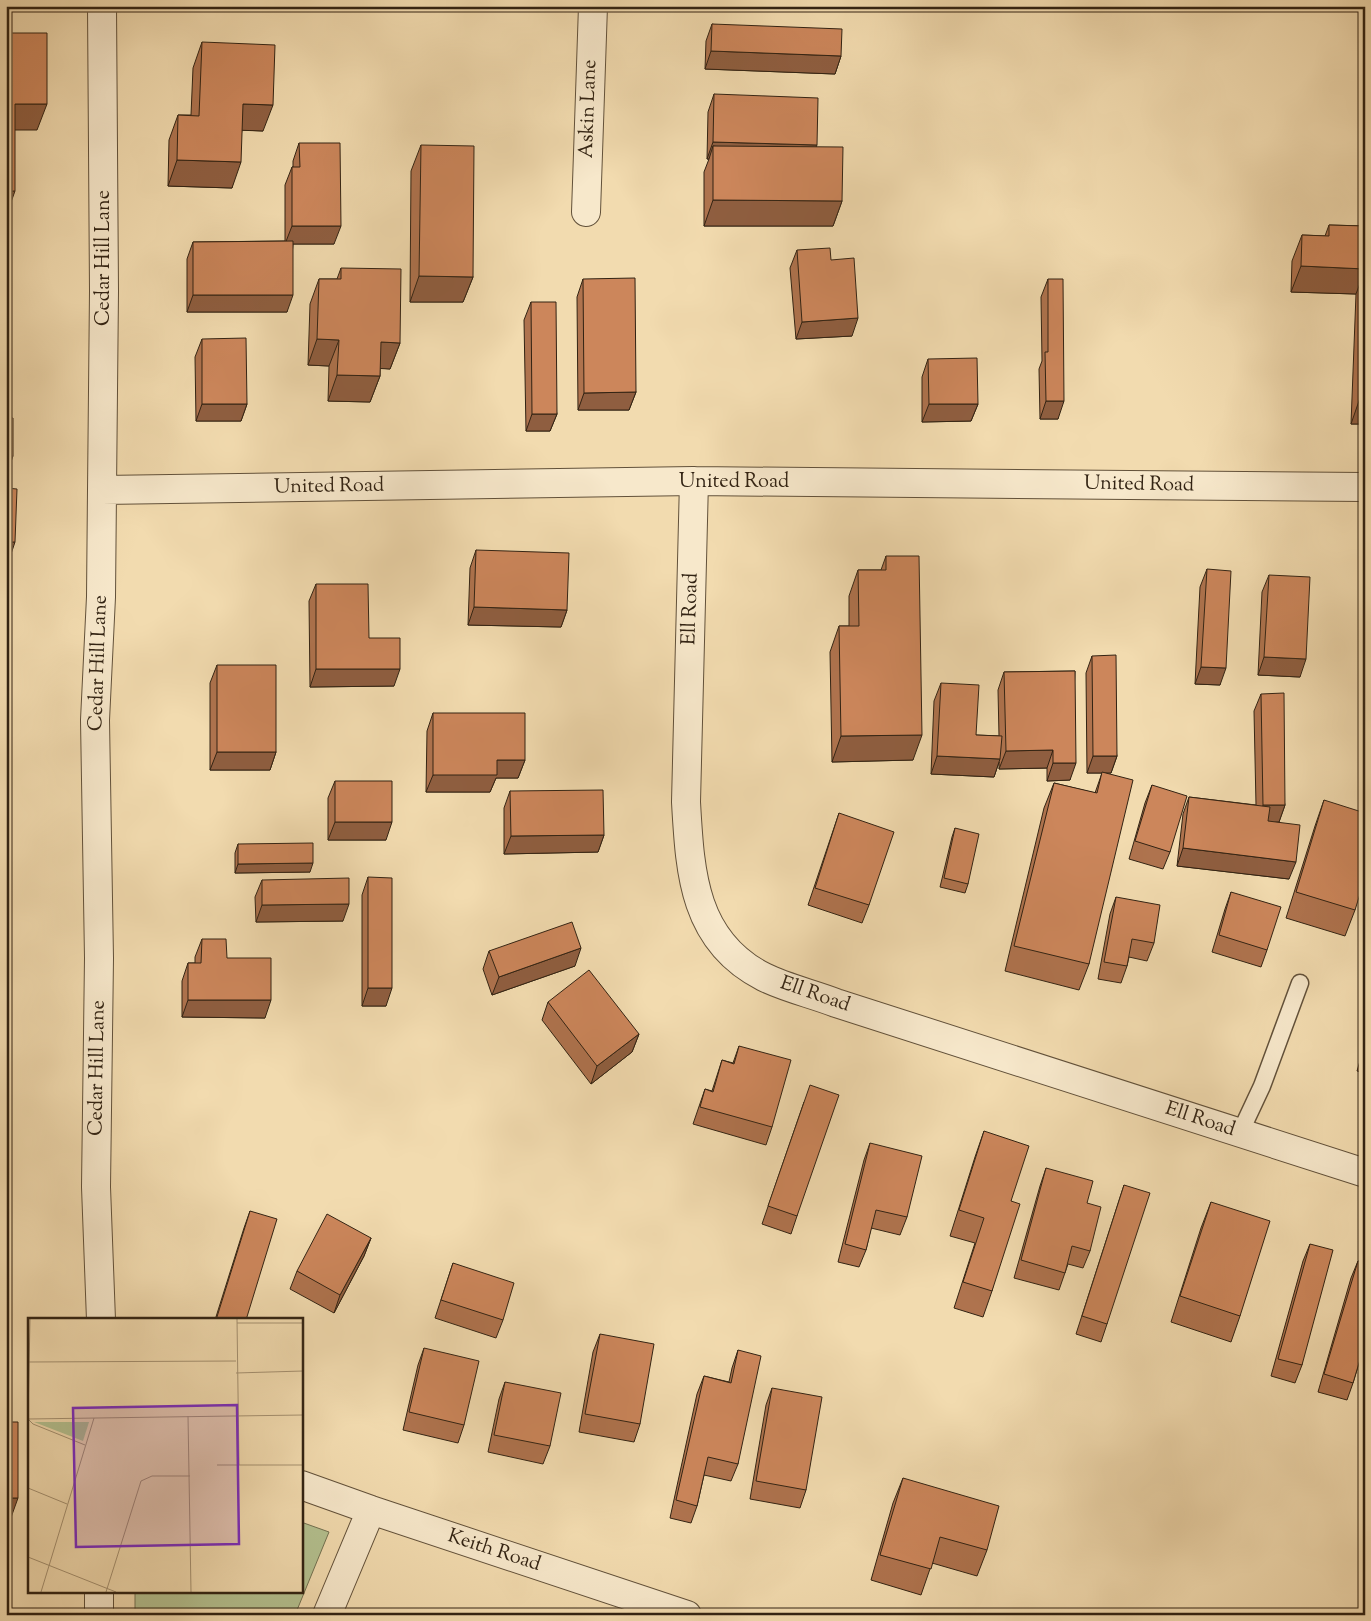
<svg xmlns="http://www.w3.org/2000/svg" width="1371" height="1621" font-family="'Sorts Mill Goudy',serif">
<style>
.green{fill:#b4c190;stroke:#737252}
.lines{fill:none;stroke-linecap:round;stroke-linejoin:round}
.service-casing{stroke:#62513a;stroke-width:19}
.minor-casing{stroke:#62513a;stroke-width:30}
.service{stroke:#f7e8cb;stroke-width:16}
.minor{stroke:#f7e8cb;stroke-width:28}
.wall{fill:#af734e;stroke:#322313}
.shaded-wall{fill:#8f5e40;stroke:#322313}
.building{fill:#cc865b;stroke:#322313}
.labels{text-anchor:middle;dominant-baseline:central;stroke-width:4;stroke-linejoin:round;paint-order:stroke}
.street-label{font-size:20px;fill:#322313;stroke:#f7e8cb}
.inset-road{fill:none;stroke:#a59171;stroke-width:1}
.view{fill:#7b2cbf;fill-opacity:0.15;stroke:#7b2cbf;stroke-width:2.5}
.inset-edge{fill:none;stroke:#322313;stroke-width:2.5}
</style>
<rect width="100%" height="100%" fill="#f2dbaf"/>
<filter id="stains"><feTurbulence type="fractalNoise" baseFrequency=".004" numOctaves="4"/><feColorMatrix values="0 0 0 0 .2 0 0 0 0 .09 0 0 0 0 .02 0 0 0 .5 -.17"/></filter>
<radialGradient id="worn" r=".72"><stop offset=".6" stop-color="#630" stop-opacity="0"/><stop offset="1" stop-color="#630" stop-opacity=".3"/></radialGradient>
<!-- green -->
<path class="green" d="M301 1522 329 1532 295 1615H135V1592H301Z"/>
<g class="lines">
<!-- service casing -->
<g class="service-casing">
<path id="service" d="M1240 1133 1262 1086 1300 983"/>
</g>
<!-- minor casing -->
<g class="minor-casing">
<path id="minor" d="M586 212 593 6
M694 481 686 802C690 872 693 941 764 977 786 988 813 994 836 1003L1365 1173
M102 490 694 481 1365 487
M101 1320 96 1187 99 958 95 720 101 597 102 490 104 291 102 6
M301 1485 371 1510 687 1615
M99 1615V1592
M327 1615 371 1510"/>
</g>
<!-- service -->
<use href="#service" class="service"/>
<!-- minor -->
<use href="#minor" class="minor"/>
</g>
<!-- wall -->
<path class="wall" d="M712 24 841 56 835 74 705 69 706 41Z
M202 42 263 131 242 130 232 188 168 186 169 140 178 115H191L193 68Z
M714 94 816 147 842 201 833 226H704V172L709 159H707L708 112Z
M299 143 334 244H293L287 312H187V259L193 242 285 241V185L292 167H293V161Z
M421 145 473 277 463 302H410L411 171Z
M1329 225 1365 226V424H1351L1356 294 1291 292 1292 261 1302 235 1325 236Z
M797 250 852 336 796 339 790 268Z
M341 268 400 343 390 369 380 368V376L370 402 328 401 329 366 308 365 310 304 319 279H337Z
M583 279 636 392 629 410H578L577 297Z
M1048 279 1058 419H1040L1039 369 1042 361 1041 297Z
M531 302 557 414 550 431H526L524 320Z
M202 339 247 404 241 421H196L195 357Z
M928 359 978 404 971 421 922 422V377Z
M476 550 567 610 561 627 468 625 470 568Z
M886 556 913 760 832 762 830 652 839 626H849V596L858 570H881Z
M1207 569 1220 685 1195 684 1200 587Z
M1269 575 1300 677 1258 675 1262 592Z
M316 584 394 686 310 687 309 601Z
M1092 656 1117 756 1111 773H1107L1089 964 1079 990 1005 971 1044 808 1054 783 1095 793 1102 773H1087L1086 673Z
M217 665 276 752 270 770H210V683Z
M1075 671 1070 780 1047 781V768L999 769V762L994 777 931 774 934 701 941 683 976 735 999 736 998 690 1004 672Z
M1261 694 1285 805 1279 822 1289 879 1177 866 1183 814 1189 797 1256 805 1254 711Z
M433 713 525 760 518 778H496L490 792H426L427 731Z
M335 781 386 840H328V798Z
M1152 785 1170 852 1163 869 1129 859 1145 803Z
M510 791 604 835 598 852 504 854V808Z
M1324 800 1355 910 1345 936 1286 918 1315 826Z
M839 813 869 905 862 923 808 905Z
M955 828 968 884 965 893 940 887 952 837Z
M238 844 310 872 235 873V853Z
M368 877 386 1006H362V895Z
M262 880 343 921 256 922 255 897Z
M1231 892 1267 950 1261 967 1212 952 1225 909Z
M1116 897 1154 943 1147 961 1129 957 1127 966 1121 983 1098 979 1110 914Z
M202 939 227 958 265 1018 182 1017V981L188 963H195V957Z
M489 951 575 966 492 995 483 969Z
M548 1002 639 1034 632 1052 591 1084 542 1020Z
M1365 1044V1073L1357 1071Z
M739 1046 772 1127 766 1145 693 1124 705 1089 712 1091 722 1060 733 1063Z
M804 1102 797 1216 791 1234 762 1224Z
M984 1131 1011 1201 992 1291 983 1317 954 1308 975 1243 950 1236 975 1157Z
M870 1143 907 1217 900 1235 871 1228 866 1250 859 1267 838 1262 864 1160Z
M1046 1168 1087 1203 1090 1251 1083 1268 1068 1264 1059 1290 1014 1278 1040 1186Z
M1124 1185 1107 1324 1101 1342 1076 1334Z
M1211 1202 1240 1316 1231 1342 1171 1322 1201 1228Z
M250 1211 246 1320H215L244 1228Z
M371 1238 364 1256 334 1313 290 1289 297 1271Z
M1310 1244 1302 1365 1295 1383 1271 1376 1303 1261Z
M1358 1261 1365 1263V1353H1362L1353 1383 1347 1400 1318 1392 1351 1278Z
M453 1263 503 1320 496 1338 435 1318Z
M600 1334 640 1424 634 1442 579 1432 593 1352Z
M424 1348 464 1425 458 1443 403 1430 418 1365Z
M738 1350V1464L731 1481 704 1475 697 1506 691 1523 670 1518 697 1394 704 1376 729 1382 732 1368Z
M505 1382 550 1446 543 1464 488 1452 499 1399Z
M772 1388 806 1490 800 1508 750 1499 766 1405Z
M903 1478 987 1550 977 1576 932 1563 921 1595 871 1580 893 1503Z"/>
<!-- shaded-wall -->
<path class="shaded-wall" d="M711 51 841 56 835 74 705 69Z
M15 104H47L37 130H6Z
M243 104 273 105 263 131 234 130Z
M713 142 817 145 810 162 713 146 709 159H707Z
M177 160 241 162 232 188 168 186Z
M6 191H15L6 216Z
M713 200 842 201 833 226H704Z
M292 226H341L334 244H285Z
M1301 266 1365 269V270L1356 294 1291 292Z
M419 276 473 277 463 302H410Z
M193 295H293L287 312H187Z
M858 318 852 336 796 339 802 322Z
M317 339 339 340 329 366 308 365Z
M381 342 400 343 390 369 371 368Z
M337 375 380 376 370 402 328 401Z
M636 392 629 410H578L584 393Z
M1360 398H1365V424H1351Z
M1046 401H1064L1058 419H1040Z
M202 404H247L241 421H196Z
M929 404H978L971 421 922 422Z
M532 414H557L550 431H526Z
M6 456H13L7 474H6Z
M6 542H15L9 560H6Z
M474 607 567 610 561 627 468 625Z
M1264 657 1306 659 1300 677 1258 675Z
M1201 667 1226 668 1220 685 1195 684Z
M316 669H400L394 686 310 687Z
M922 735 913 760 832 762 841 736Z
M1053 750 1047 768 999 769 1006 751Z
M217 752H276L270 770H210Z
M937 756 1000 759 994 777 931 774Z
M1093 756H1117L1111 773H1087Z
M497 760H525L518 778H496L490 792H426L433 775Z
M1053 763H1076L1070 780 1047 781Z
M1263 805H1285L1279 822 1257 823Z
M335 822H392L386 840H328Z
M604 835 598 852 504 854 511 836Z
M1183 848 1296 862 1289 879 1177 866Z
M313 863 310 872 235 873 238 864Z
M349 904 343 921 256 922 262 905Z
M581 948 575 966 492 995 499 977Z
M368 988H392L386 1006H362Z
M188 1000H271L265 1018 182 1017Z
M639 1034 632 1052 591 1084 597 1066Z
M371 1238 364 1256 334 1313 340 1295Z
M6 1498H18L9 1523H6Z"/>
<!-- building -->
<path class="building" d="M712 24 842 29 841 56 711 51Z
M6 33H47V104H15V191H6Z
M202 42 275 45 273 105 243 104 241 162 177 160 178 115 199 116Z
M714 94 818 98 817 145 713 142Z
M299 143H340L341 226H292V167H300Z
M421 145 474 146 473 277 419 276Z
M713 146 843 147 842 201 713 200Z
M1329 225 1365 226V269L1301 266 1302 235 1329 236Z
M293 241V295H193V242Z
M830 248 831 260 854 258 858 318 802 322 797 250Z
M341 268 401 269 400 343 381 342 380 376 337 375 339 340 317 339 319 279H341Z
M635 278 636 392 584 393 583 279Z
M1048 279H1063L1064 401H1046L1045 352H1048Z
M1365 280V398H1360Z
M531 302H556L557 414H532Z
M6 334H10L9 373H6Z
M246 338 247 404H202V339Z
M977 358 978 404H929L928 359Z
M6 418H13V456H6Z
M6 488 17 489 15 542H6Z
M476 550 569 553 567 610 474 607Z
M886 556H919L922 735 841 736 839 626H859L858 570H886Z
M1207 569 1231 571 1226 668 1201 667Z
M1269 575 1310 577 1306 659 1264 657Z
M316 584H368L369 638H400V669H316Z
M1116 655 1117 756H1093L1092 656Z
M217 665H276V752H217Z
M1075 671 1076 763H1053V750L1006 751 1004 672Z
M941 683 979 685 976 735 1002 736 1000 759 937 756Z
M1284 693 1285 805H1263L1261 694Z
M433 713H525V760H497V775H433Z
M1102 772 1133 780 1089 964 1014 946 1054 783 1097 793Z
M335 781H392V822H335Z
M1152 785 1187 796 1170 852 1135 841Z
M603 790 604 835 511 836 510 791Z
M1189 797 1270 807 1268 821 1300 825 1296 862 1183 848Z
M1324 800 1365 813V878L1355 910 1296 892Z
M839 813 894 832 869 905 815 888Z
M955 828 979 834 968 884 944 878Z
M313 843V863L238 864V844Z
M368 877 392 878V988H368Z
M349 878V904L262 905V880Z
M1231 892 1281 907 1267 950 1219 935Z
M1116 897 1160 905 1154 943 1132 939 1127 966 1104 962Z
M572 922 581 948 499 977 489 951Z
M202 939H226L227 958H271V1000H188V963H201Z
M589 970 639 1034 597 1066 548 1002Z
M739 1046 791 1060 772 1127 700 1107 705 1089 713 1092 722 1060 734 1064Z
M810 1085 839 1095 797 1216 768 1206Z
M984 1131 1029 1146 1011 1201 1020 1204 992 1291 963 1282 984 1218 959 1210Z
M870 1143 922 1156 907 1217 876 1210 866 1250 845 1244Z
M1046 1168 1093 1181 1087 1203 1101 1207 1090 1251 1072 1246 1065 1273 1021 1260Z
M1124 1185 1150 1193 1107 1324 1082 1316Z
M1211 1202 1270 1221 1240 1316 1180 1296Z
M250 1211 277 1219 246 1320H216Z
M327 1214 371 1238 340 1295 297 1271Z
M1310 1244 1333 1250 1302 1365 1278 1359Z
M1358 1261 1365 1263V1343L1353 1383 1324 1374Z
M453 1263 514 1283 503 1320 441 1300Z
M600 1334 654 1344 640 1424 585 1414Z
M424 1348 479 1361 464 1425 409 1412Z
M738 1350 761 1356 738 1464 708 1457 697 1506 676 1500 704 1376 731 1383Z
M505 1382 561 1393 550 1446 494 1435Z
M772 1388 822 1397 806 1490 756 1481Z
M6 1422H18V1498H6Z
M903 1478 999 1506 987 1550 940 1537 931 1569 880 1555Z"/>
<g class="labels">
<!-- street labels -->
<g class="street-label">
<text transform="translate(589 109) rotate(-88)">Askin Lane</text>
<text transform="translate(104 258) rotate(-90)">Cedar Hill Lane</text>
<text x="734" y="482">United Road</text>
<text transform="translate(1139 485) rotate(1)">United Road</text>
<text transform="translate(329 487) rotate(-1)">United Road</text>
<text transform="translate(691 609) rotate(-88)">Ell Road</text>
<text transform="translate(99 663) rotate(-88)">Cedar Hill Lane</text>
<text transform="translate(815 995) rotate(19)">Ell Road</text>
<text transform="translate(98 1068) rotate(-89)">Cedar Hill Lane</text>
<text transform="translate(1200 1120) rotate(18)">Ell Road</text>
<text transform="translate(494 1551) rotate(18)">Keith Road</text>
</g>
</g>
<!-- overview -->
<g transform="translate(28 1318)">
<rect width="275" height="275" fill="#f2dbaf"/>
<path d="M6 104H61L55 123Z" fill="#b4c190"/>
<path class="inset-road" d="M209 1 211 147M209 5H275M0 44 208 43M208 55 275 53M160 98 163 274M0 101 275 97M0 101 2 1M0 101 5 106 57 127M189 147H275M0 170 39 186M0 239 88 274M13 274 66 100M78 274 113 163 124 158H162"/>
<path class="view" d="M209 87 211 226 48 229 45 90Z"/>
<rect width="275" height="275" class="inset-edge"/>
</g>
<!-- margin -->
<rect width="1371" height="1621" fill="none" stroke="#f2dbaf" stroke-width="25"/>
<rect x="8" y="8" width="1356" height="1606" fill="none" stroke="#322313" stroke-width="2.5"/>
<rect x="12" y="12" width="1346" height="1596" fill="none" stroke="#322313"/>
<rect width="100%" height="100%" filter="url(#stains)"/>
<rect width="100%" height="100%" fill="url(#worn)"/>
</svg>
